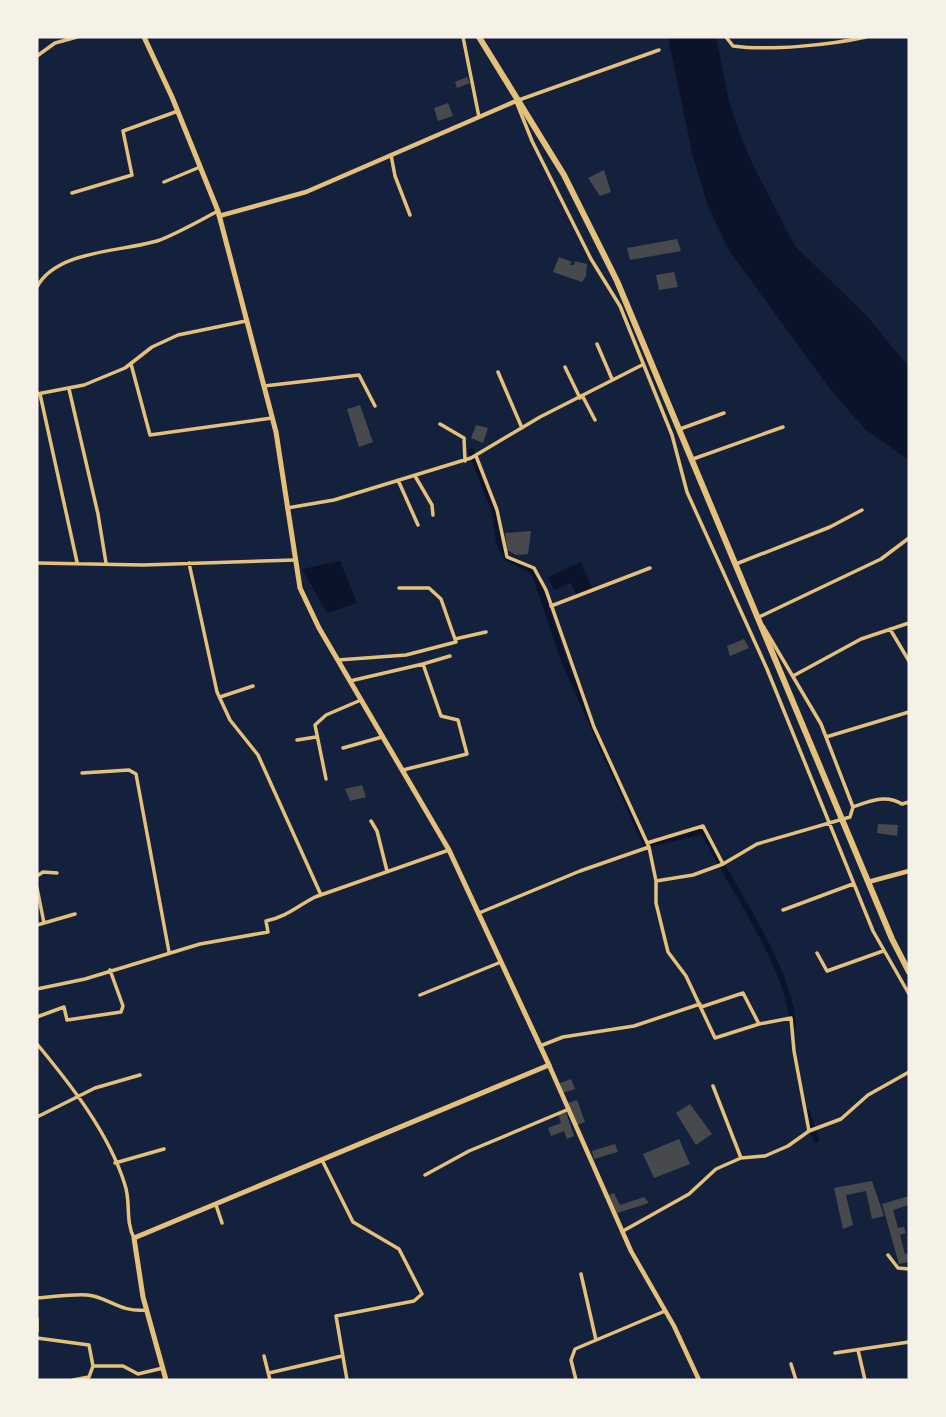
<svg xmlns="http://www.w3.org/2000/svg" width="946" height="1417" font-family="Raleway,sans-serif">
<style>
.water{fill:#0b132b}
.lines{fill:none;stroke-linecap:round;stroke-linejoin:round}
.canal{stroke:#0b132b;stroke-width:6}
.building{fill:#48494c}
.minor{stroke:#e5c07b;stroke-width:3.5}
.tertiary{stroke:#e5c07b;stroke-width:4.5}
.secondary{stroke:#e5c07b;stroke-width:5}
.trunk{stroke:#e5c07b;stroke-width:6}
</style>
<rect width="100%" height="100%" fill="#14213d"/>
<!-- water -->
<path class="water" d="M668 37H716L729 101 739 132 753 165 795 246 866 315 909 367V460L866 430 830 389 730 252 708 207 692 153Z
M340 561 357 603 327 613 302 569Z
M581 562 593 590 577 597 571 583 554 590 548 577Z"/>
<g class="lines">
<!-- canal -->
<path class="canal" d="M471 451 495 512 499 543 507 558 529 569 535 575 565 663 646 845 703 831C731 887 789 965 793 1025
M807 1112 816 1140"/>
</g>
<!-- building -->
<path class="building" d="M467 77 470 83 457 88 455 82Z
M448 103 453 116 438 121 434 108Z
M604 170 611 192 600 196 588 178Z
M677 239 681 251 630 260 627 248Z
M559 257 572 262 570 265H574L575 261 587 264 586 276 582 282 553 272Z
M674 272 678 287 659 290 656 275Z
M360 405 373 442 359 447 347 409Z
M476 425 488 428 483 443 471 438Z
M531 531 528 554 516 555 507 550 505 533Z
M744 639 749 648 730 656 727 646Z
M362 785 366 797 350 801 345 789Z
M878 824 898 825 897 836 877 833Z
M571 1079 575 1089 563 1093 560 1083Z
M577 1100 585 1122 577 1125 568 1103Z
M690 1104 712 1134 696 1145 676 1113Z
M566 1112 574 1136 567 1139 564 1131 551 1136 548 1128 561 1123 558 1114Z
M679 1139 690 1164 654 1178 643 1154Z
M615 1144 618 1152 594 1159 592 1151Z
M872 1181 884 1216 872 1219 866 1191 846 1195 853 1225 843 1229 834 1188Z
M614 1193 620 1205 644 1197 649 1203 617 1213 609 1195Z
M909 1196V1205L893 1210 898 1228 904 1227 906 1233 900 1235 905 1254 909 1253V1262L899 1264 882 1204Z"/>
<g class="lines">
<!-- minor -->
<path class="minor" d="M463 37 479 117
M726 37 733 46C769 51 830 45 866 37
M659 50 516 101 532 141 591 259 620 306 672 435 687 492 767 669 873 931 909 994
M37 56 55 43 77 37
M391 155 395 176 410 215
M164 182 200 167
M72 193 132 175 123 131 178 111
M37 287C57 249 125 252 160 240 180 232 199 221 218 211
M597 344 612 379
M131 364 150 435 272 418
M565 367 580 398
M498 372 522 428
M264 386 359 375 375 406
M69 389 98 514 106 563
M37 394 84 385 125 368 152 347 178 335 246 321
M40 394 77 562
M583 397 595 420
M440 424 464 438 465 461
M680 429 724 413
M476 456 497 510 507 557 534 568 546 590 594 727 649 847 656 881V903L668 952 686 976 715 1038 759 1024 743 993 701 1007
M693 459 783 427
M415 476 432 505 433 515
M398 480 418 525
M287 508 334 500 471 458 540 417 642 365
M37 563 143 565 295 560
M189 563 217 692 230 720 258 755 321 895
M736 564 830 527 862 510
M551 606 650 568
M759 617 881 559 909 538
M890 629 909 661
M455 639 486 632
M338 660 406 655 456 642 441 599 429 588H399
M423 664 450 656
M793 676 861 639 909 623
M350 681 423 664 441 716 458 720 467 754 403 770
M220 697 253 686
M826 737 909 712
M297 740 316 737
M343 748 382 737
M82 773 129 770 136 774 169 952
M326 779 315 725 326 715 361 700
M853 807C870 801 886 794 902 804L909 802
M371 821 377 831 387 871
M647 843 703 826 723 864
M37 876 43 872 57 873
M656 881 693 875 723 864 757 844 850 817 853 807 821 724 763 626
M37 888 44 923 37 925
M783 910 853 884
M479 913 580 871 649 847
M44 923 75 914
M817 953 827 971 883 951
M37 989 85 979 200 944 268 932 266 921C288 916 296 907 315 897L449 850
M420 995 501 962
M37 1017 64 1007 67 1020 121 1012 123 1006 110 970
M759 1024 791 1018 794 1051 809 1131
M37 1044C71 1085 109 1133 125 1185 131 1203 125 1220 134 1238
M540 1046 563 1037 634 1026 700 1004
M713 1086 741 1158
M37 1117 95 1088 140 1075
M322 1160 353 1222 399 1249 422 1294 414 1301 336 1316 347 1380
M115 1163 164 1149
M425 1175 469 1151 569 1109
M216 1205 222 1223
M623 1231 689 1194 716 1169 741 1158 765 1156 788 1146 809 1131 841 1119 868 1095 909 1072
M888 1255 898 1268 909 1269
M581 1274 596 1340
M37 1298C53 1297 71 1294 87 1295 109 1297 120 1313 146 1310
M37 1319V1331
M37 1338 89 1345 93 1366
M858 1350 865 1380
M835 1353 909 1342
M264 1356 270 1380
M791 1364 796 1380
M269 1373 342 1356
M73 1380 89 1377 93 1366H123L138 1374 163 1368
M576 1380 571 1360 575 1349 665 1311"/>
<!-- tertiary -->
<path class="tertiary" d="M219 216 306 192 516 101
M868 882 909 871
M549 1065 631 1251 674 1326 699 1380"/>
<!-- secondary -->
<path class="secondary" d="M144 37 172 97 218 211 276 432 300 588 319 628 449 850 549 1065 134 1238 143 1297 166 1380"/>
<!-- trunk -->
<path class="trunk" d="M479 37 564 175 617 281 892 939 909 972"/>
</g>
<!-- border -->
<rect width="946" height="1417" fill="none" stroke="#f6f1e7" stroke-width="77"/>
</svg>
